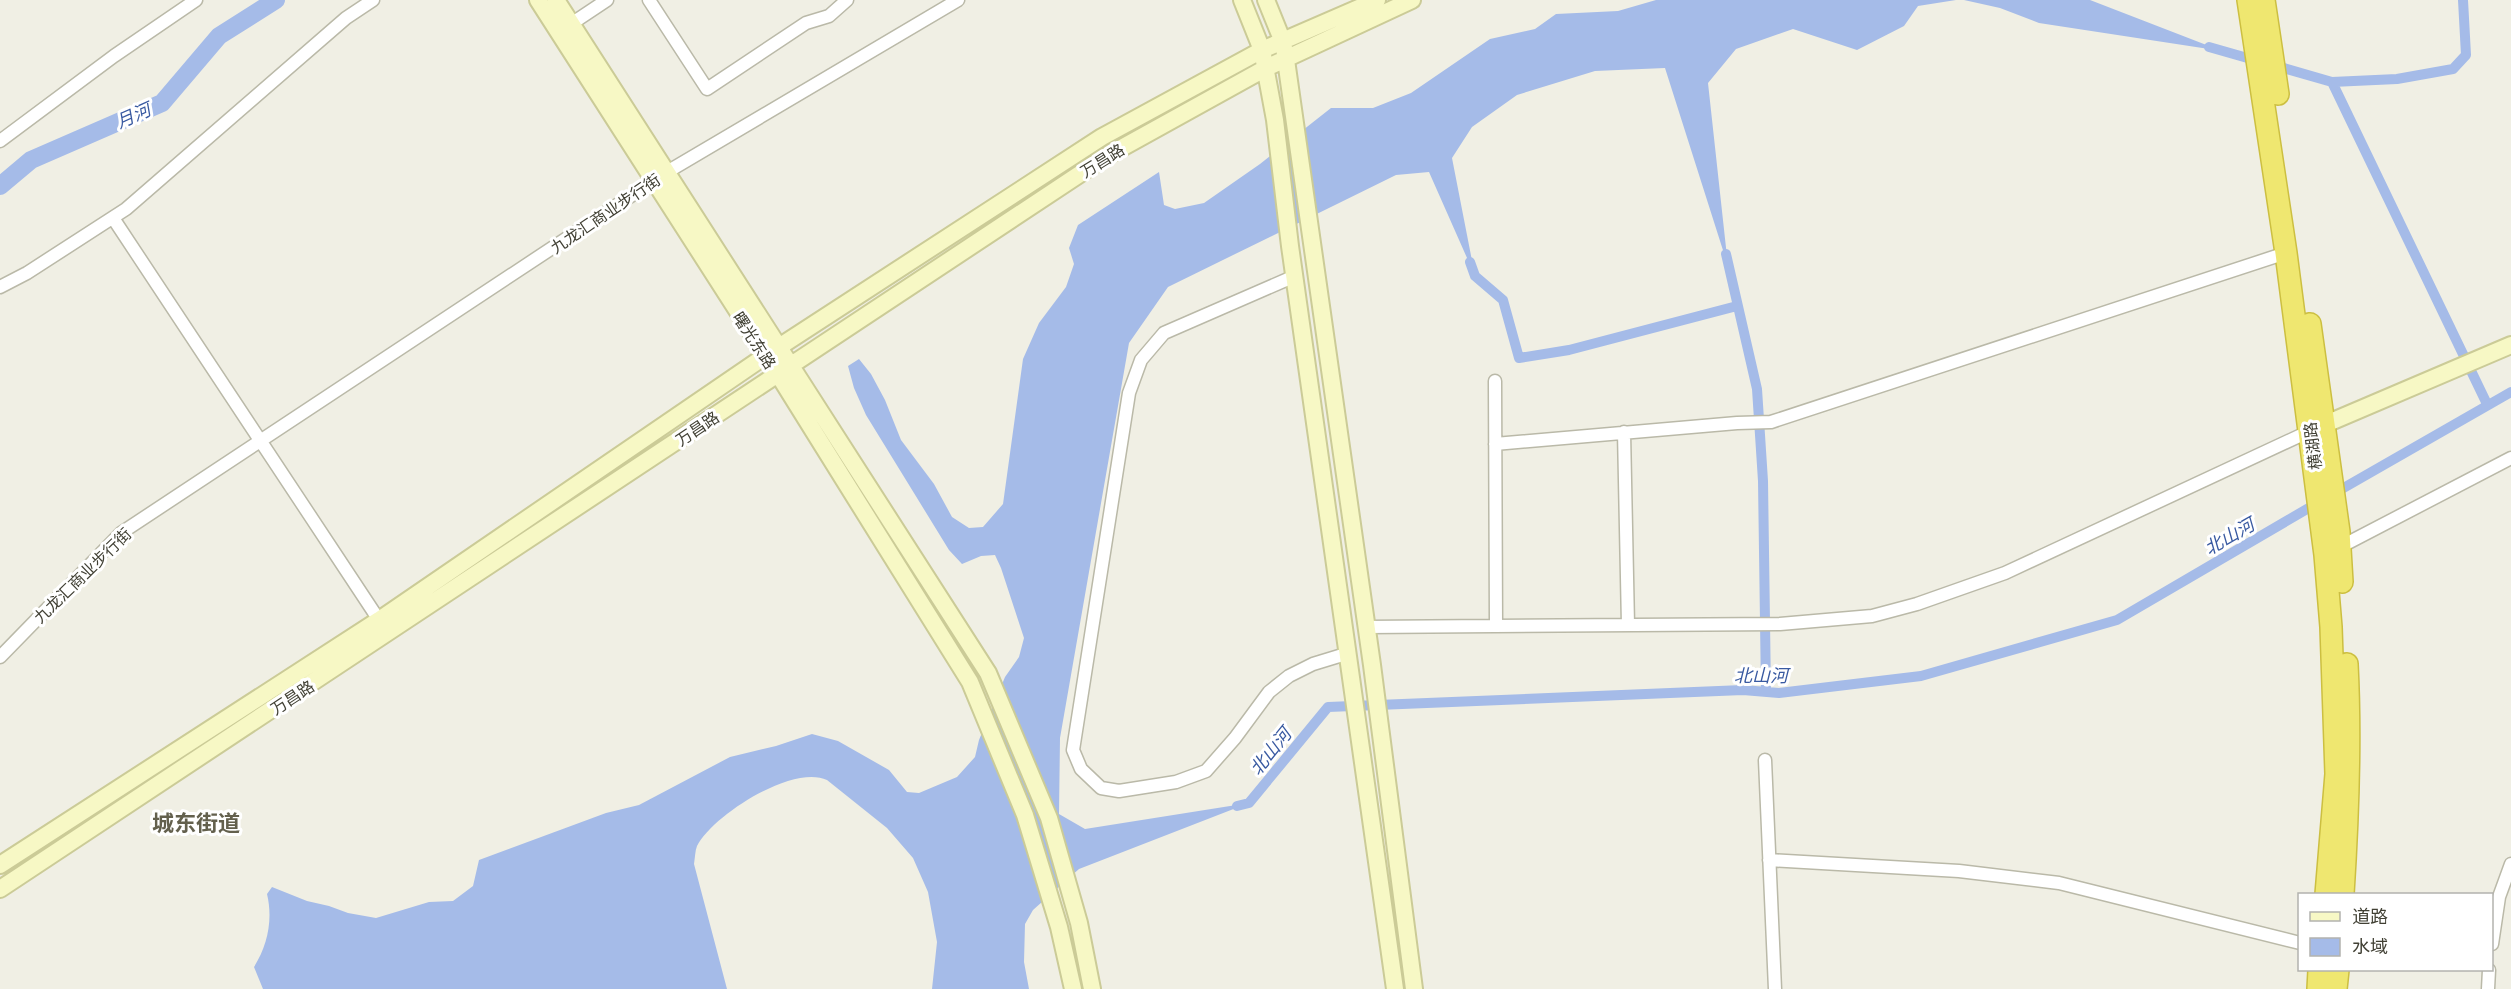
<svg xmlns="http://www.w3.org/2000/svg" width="2511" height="989" font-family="Lato,'Noto Sans SC',sans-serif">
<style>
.water{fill:#a5bbe8}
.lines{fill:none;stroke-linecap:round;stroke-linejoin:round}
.canal{stroke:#a5bbe8;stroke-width:10}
.river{stroke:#a5bbe8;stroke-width:18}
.street-casing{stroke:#bab9a8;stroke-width:15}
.secondary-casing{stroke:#cbcb97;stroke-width:20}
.highway-casing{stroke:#ccbf41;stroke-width:24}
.street{stroke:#fff;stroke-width:12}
.secondary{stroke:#f7f8c5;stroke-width:16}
.highway{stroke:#efe770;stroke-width:21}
.labels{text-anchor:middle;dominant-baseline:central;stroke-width:6;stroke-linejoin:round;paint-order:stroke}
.street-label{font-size:16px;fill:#414034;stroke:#fff}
.water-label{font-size:18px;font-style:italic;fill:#395aa1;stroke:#fff}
.district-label{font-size:22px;font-weight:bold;fill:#63604d;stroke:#fff}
</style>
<rect width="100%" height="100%" fill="#f0efe4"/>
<!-- water -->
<path class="water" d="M1656 0H1956L1918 6 1904 26 1857 50 1793 29 1736 49 1708 83 1728 266 1665 68 1595 71 1517 95 1472 127 1452 158 1475 276 1429 172 1396 175 1168 287 1129 343 1060 738 1059 814 1085 829 1249 803 1079 869 1033 910 1025 924 1024 962 1029 989H932L937 942 928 892 913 858 887 828 827 780C793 764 713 815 697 846 695 851 695 858 694 864L727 989H263L254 967C268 945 273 919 267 894L272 887 307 901 329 906 348 913 376 918 429 902 453 901 473 886 479 860 606 813 639 805 730 757 776 746 812 734 838 741 889 770 907 792 919 793 957 777 975 757 979 740 1005 677 1019 657 1024 638 1001 568 995 555 981 556 962 564 949 550 866 415 854 388 848 366 859 359 871 374 885 400 901 440 934 484 952 517 969 528 983 527 1003 504 1023 359 1039 323 1066 287 1074 264 1069 248 1078 225 1159 172 1164 205 1175 209 1204 203 1260 164 1331 108H1373L1411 93 1490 39 1535 29 1556 14 1618 11Z
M1964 0H2090L2222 51 2039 23 2000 8Z"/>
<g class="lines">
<!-- canal -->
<path class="canal" d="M2209 47 2258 61
M2273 65 2332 82 2397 79 2453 69 2466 55 2463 0
M2332 82 2487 404
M1726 254 1757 389 1763 481 1766 692
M1470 262 1475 276 1503 300 1519 358 1569 350 1737 306
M2333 494 2511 392
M1237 806 1249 803 1328 707 1743 690 1779 693 1921 676 2117 620 2319 502"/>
<!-- river -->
<path class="river" d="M0 186 31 160 162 103 219 36 276 0"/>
<!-- street casing -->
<g class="street-casing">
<path id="street" d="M649 0 707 89 806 23 829 16 847 0
M571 24 607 0
M0 141 114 56 196 0
M113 218 379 620
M1295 276 1164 333 1141 360 1129 393 1073 750 1081 769 1101 788 1119 791 1176 782 1206 771 1235 738 1269 692 1289 676 1313 664 1349 653
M0 287 27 273 126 209 346 18 373 0
M1495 381 1496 626
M1624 432 1628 625
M1495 444 1737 423 1771 422 2286 253
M2340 547 2511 458
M1366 627 1780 624 1872 616 1917 604 2005 573 2310 431
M0 657 121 533 667 172 958 0
M1765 760 1775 989
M1769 860 1959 871 2059 883 2300 943
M2492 944 2499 897 2511 864
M2488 989 2489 970"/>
</g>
<!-- secondary casing -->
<g class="secondary-casing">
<path id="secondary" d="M538 0 778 374 970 682 1025 815 1059 927 1073 989
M556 0 988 673 1049 818 1079 923 1092 989
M1242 0 1262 50 1275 120 1290 246 1395 989
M1266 0 1283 42 1286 60 1372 665 1414 989
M2314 429 2511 345
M0 865 379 620 765 356 1102 137 1262 50 1377 0
M0 889 1107 156 1266 68 1412 0"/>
</g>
<!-- highway casing -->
<g class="highway-casing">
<path id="highway" d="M2248 0 2286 253 2325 555 2331 627 2336 774 2326 894
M2264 0 2278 94
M2310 324 2339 532 2342 582
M2343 894C2348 817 2351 741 2347 664
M2318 989 2319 970
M2336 989 2338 970"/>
</g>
<!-- street -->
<use href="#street" class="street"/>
<!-- secondary -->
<use href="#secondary" class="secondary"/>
<!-- highway -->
<use href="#highway" class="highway"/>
</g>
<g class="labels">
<!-- street labels -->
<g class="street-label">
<text transform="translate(1102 160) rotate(-32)">万昌路</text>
<text transform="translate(605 213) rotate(-34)">九龙汇商业步行街</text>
<text transform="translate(755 340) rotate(57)">曙光东路</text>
<text transform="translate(697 428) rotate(-34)">万昌路</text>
<text transform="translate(2312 446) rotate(-97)">横湖路</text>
<text transform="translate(82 575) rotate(-44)">九龙汇商业步行街</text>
<text transform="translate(292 697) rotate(-33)">万昌路</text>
</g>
<!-- water labels -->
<g class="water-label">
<text transform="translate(133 115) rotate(-24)">月河</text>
<text transform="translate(2229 536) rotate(-30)">北山河</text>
<text x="1761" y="675">北山河</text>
<text transform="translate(1270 751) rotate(-51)">北山河</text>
</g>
<!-- district labels -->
<g class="district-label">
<text x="196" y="822">城东街道</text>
</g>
</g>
<!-- legend -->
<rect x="2298" y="893" width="195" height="78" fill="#ffffff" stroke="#b3b3ae" stroke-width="1.5"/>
<rect x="2310" y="912" width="30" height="9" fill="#f7f8c5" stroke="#b3b3ae" stroke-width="1.5"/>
<text x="2352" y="923" font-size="18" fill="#414034">道路</text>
<rect x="2310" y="938" width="30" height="18" fill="#a5bbe8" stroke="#b3b3ae" stroke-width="1.5"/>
<text x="2352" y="953" font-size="18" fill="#414034">水域</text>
</svg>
